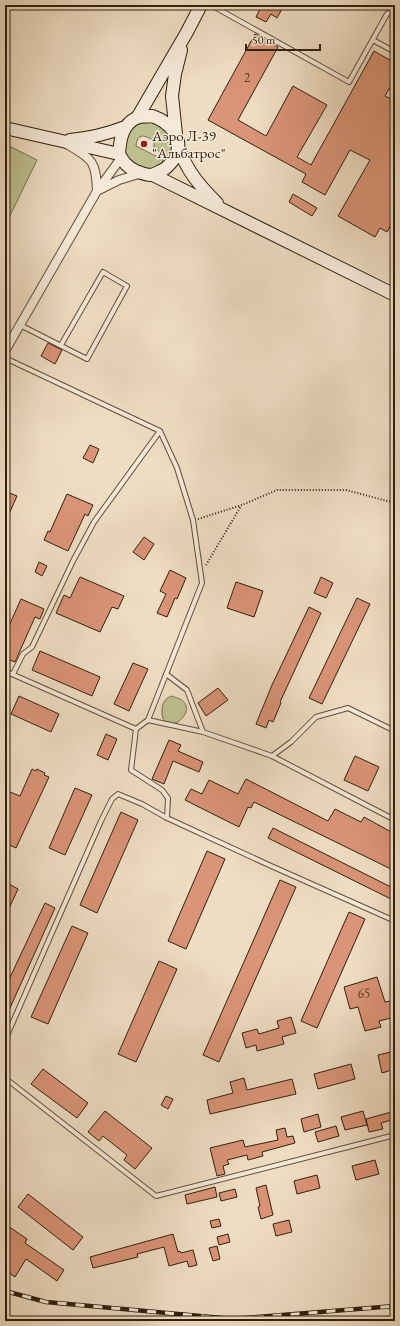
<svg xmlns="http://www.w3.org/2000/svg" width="400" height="1326" font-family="'EB Garamond',serif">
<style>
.green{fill:#bebf90;stroke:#77704f}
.building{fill:#da9477;stroke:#30200e}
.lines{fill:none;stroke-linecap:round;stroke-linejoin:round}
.service-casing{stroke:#604f3b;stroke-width:6}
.minor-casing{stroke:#604f3b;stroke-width:10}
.secondary-casing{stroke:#30200e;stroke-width:14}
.path{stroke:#30200e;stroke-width:2;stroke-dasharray:1 2;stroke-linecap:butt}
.service{stroke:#f5e9d8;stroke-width:4}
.minor{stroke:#f5e9d8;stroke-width:8}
.secondary{stroke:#f5e9d8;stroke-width:12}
.rail-casing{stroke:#30200e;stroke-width:4.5}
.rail{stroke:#f5e9d8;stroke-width:3;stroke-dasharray:9;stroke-linecap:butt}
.poi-dot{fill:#8f2418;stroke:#f5e9d8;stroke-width:1.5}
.labels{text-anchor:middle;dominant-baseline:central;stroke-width:3;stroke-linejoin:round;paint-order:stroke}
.number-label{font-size:13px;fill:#5a3d28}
.poi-label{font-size:15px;fill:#30200e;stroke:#f5e9d8;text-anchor:start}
</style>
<rect width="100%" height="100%" fill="#efddc3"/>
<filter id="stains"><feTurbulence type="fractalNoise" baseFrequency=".005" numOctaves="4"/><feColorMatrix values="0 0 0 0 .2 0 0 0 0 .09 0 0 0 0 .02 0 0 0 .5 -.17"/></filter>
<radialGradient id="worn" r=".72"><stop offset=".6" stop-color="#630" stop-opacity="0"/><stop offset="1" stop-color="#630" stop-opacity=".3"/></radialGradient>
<!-- green -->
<path class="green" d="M148 121 164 126 174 141 172 154 167 156 154 148V142C146 134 137 133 136 146L162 159 164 165 150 171 134 166 124 153 127 131 140 122Z
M5 144 37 160 5 226Z
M171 696C174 697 178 698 180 699 202 712 161 741 162 711 162 703 165 699 171 696Z"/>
<!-- building -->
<path class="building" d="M262 5H284L277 18 271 14 266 22 256 17Z
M255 34 278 47 238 120 266 136 293 86 327 105 297 157 311 165 374 51 395 63V78L385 96 395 101V168L391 176 395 178V202L390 211 395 213V217L387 232 380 228 375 237 338 216 370 160 350 150 325 195 302 182 306 174 208 120Z
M293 194 317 208 312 216 289 202Z
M48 343 62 350 55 364 41 356Z
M90 445 99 449 93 463 83 458Z
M5 491 17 496 5 523Z
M67 494 93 505 88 516 85 514 68 551 44 540 48 531 50 532Z
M144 537 154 544 144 560 133 552Z
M39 562 47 566 42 576 35 572Z
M170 570 186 578 177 599 175 598 167 617 157 613 166 594 160 591Z
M80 577 124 596 118 609 112 607 100 632 56 613 64 595 70 598Z
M321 577 333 583 326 598 314 593Z
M236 582 263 591 254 617 227 608Z
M357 598 370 604 322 704 309 698Z
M21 599 44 609 40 619 35 617 15 662 5 658V627L8 628Z
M309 607 321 613 280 702 281 703 273 722 269 720 266 728 256 724 272 685Z
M40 651 100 677 92 696 32 670Z
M133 663 148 669 129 711 114 704Z
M218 688 228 700 206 716 198 703Z
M19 696 59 714 51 732 11 714Z
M106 734 117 739 108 760 97 755Z
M169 740 181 745 178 751 203 762 199 772 173 761 164 784 152 779Z
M355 756 379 767 368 791 344 780Z
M32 769 36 771 37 769 45 773 44 775 49 777 16 848 5 843V790L20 796Z
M246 779 328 821 335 809 361 822 364 817 395 834V871L254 802 251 808 248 807 239 827 185 800 191 789 202 794 209 780 238 794Z
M75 788 92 795 65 855 49 848Z
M121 812 138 820 97 913 80 905Z
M273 828 395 889V901L268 838Z
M207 851 225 859 186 949 168 941Z
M280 880 296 887 219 1062 203 1055Z
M9 884 18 889 5 917V893Z
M45 903 55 908 5 1019V988Z
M349 912 365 919 317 1028 301 1021Z
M72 926 88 933 48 1024 31 1017Z
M159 961 177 969 136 1062 118 1054Z
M377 977 385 1002 395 1000V1017L379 1021 381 1027 365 1031 358 1007 350 1009 344 987Z
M291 1017 296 1033 282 1037 284 1044 257 1051 256 1045 246 1048 242 1033 257 1029 259 1034 279 1028 277 1021Z
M395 1051V1069L382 1073 378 1055Z
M351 1064 355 1079 318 1089 314 1074Z
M43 1069 88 1103 77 1118 31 1084Z
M244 1078 247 1090 292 1079 296 1094 210 1114 207 1100 233 1093 230 1082Z
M166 1096 173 1099 168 1109 161 1105Z
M105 1111 152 1148 135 1169 124 1160 127 1155 103 1136 99 1141 88 1132Z
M363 1111 367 1125 345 1130 341 1117Z
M395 1111V1119L381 1123 383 1129 369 1132 366 1119Z
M318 1114 321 1127 304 1132 301 1119Z
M336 1126 339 1136 318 1142 315 1132Z
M285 1128 287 1137 293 1136 295 1143 262 1152 263 1156 248 1160 247 1155 227 1160 229 1164 223 1166 225 1174 217 1176 210 1148 243 1140 245 1147 278 1140 276 1130Z
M375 1160 379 1174 356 1180 352 1166Z
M317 1175 320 1188 297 1194 294 1181Z
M266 1185 273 1215 261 1219 258 1207 260 1206 256 1188Z
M215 1187 217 1197 187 1204 185 1195Z
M235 1189 237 1197 221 1201 219 1193Z
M28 1194 83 1237 73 1250 18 1207Z
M219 1219 221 1226 212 1228 210 1221Z
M289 1220 292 1232 276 1236 273 1224Z
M5 1224 27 1239 25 1243 64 1270 57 1281 26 1259 15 1277 5 1270Z
M173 1234 178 1252 180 1251 181 1253 193 1250 197 1265 189 1267 187 1261 169 1266 164 1247 137 1254 138 1257 93 1268 90 1257Z
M228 1234 230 1242 219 1245 217 1237Z
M217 1246 220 1259 213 1261 209 1248Z"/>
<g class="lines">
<!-- service casing -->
<g class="service-casing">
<path id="service" d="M211 5 349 82 387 14 395 10
M373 40 395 52
M395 84 392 89 395 90
M20 325 87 359 127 286 103 272 61 345
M5 358 160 431 94 522 73 561 32 647 23 654 13 674
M5 671 136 729 131 770 162 790 168 798 167 818
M166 674 187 690 203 732
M148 720 203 732 272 756 395 820
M136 729 148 720 202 583 193 520 177 468 160 431
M272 756 291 742 316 717 348 708 395 731
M5 1040 101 821 112 799 118 794 142 804 167 818 269 865 395 921
M5 1078 156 1196 395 1135"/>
</g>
<!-- minor casing -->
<g class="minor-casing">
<path id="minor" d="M68 145C93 159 96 162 97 191
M99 190 119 180 142 173
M5 351 97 191 121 158"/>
</g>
<!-- secondary casing -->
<g class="secondary-casing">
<path id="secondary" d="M152 116C170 122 186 139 174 159 171 163 168 167 163 170 160 171 155 174 151 175 146 175 141 173 136 171 128 168 123 162 119 154 120 140 122 125 136 118 140 116 147 117 152 116Z
M137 118 187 32 201 5
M5 128 119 154
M176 134 172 96 175 74 181 50
M70 140C90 138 107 134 125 127
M178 147C188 172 198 184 217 203
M153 175 395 295"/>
</g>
<!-- path -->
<path class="path" d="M198 519 242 505 277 490H346L395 503
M206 565 241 506"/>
<!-- service -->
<use href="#service" class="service"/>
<!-- minor -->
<use href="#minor" class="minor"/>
<!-- secondary -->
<use href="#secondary" class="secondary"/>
<!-- rail casing -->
<g class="rail-casing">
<path id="rail" d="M5 1291 46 1302 233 1319 395 1306"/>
</g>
<!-- rail -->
<use href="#rail" class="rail"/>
</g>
<!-- markers -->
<circle class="poi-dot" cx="144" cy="144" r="4"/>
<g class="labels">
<!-- number labels -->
<g class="number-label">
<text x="247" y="77">2</text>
<text x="364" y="993">65</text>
</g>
<!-- poi labels -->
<g class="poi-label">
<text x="152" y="135">Аэро Л-39<tspan x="152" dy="17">"Альбатрос"</tspan></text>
</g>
</g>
<!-- margin -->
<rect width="400" height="1326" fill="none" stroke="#efddc3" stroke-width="20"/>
<rect x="6" y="6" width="388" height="1314" fill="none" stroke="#30200e" stroke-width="2"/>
<rect x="10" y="10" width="380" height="1306" fill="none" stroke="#30200e"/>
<!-- scale -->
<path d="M246 44v6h74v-6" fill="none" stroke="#30200e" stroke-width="2"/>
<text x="252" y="44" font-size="12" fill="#30200e" stroke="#f5e9d8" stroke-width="3" paint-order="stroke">50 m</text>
<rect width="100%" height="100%" filter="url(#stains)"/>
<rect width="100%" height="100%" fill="url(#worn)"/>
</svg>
